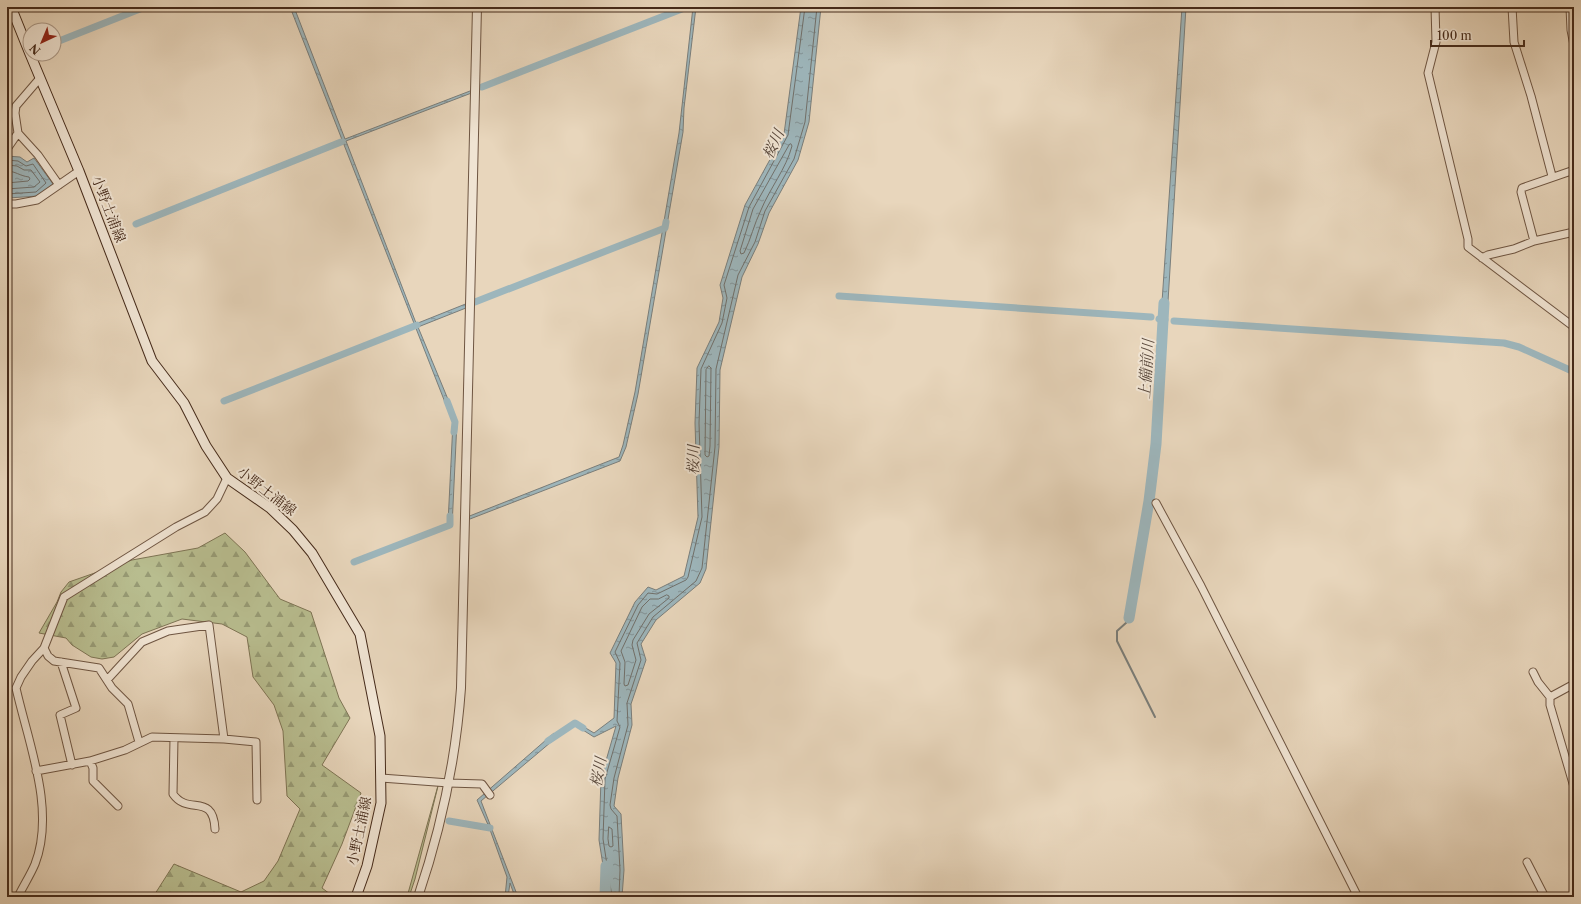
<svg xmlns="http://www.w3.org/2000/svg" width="1581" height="904" font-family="'Libre Caslon Text','Noto Serif JP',serif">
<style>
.forest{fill:url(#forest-firs);stroke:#7e7454}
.green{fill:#b8bd8f;stroke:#7e7454}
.water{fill:url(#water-ripples);stroke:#7a7e7b}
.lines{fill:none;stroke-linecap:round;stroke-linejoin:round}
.shore{stroke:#71706b;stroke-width:1}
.stream{stroke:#7a7e7b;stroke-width:2}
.canal{stroke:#9db6bc;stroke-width:7}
.river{stroke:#9db6bc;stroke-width:11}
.minor-casing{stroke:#6e5542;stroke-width:9}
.tertiary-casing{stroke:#6e5542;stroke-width:10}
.secondary-casing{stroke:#452a1a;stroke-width:11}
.minor{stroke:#f0e4d3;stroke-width:7}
.tertiary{stroke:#f0e4d3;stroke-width:8}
.secondary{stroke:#f0e4d3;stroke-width:9}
.labels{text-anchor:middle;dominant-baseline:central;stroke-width:4;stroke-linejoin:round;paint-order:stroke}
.street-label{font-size:14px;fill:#452a1a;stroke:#f0e4d3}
.water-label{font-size:15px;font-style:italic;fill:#57463a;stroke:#f0e4d3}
</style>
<defs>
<pattern id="forest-firs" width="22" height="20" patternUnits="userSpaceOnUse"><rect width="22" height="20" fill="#b8bd8f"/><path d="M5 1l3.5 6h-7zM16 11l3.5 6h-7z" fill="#979a74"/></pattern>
<pattern id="water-ripples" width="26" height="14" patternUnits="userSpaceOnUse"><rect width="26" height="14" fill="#9db6bc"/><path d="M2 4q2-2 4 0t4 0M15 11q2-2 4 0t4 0" fill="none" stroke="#829498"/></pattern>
</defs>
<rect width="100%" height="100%" fill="#e8d6bc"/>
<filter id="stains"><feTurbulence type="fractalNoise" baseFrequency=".005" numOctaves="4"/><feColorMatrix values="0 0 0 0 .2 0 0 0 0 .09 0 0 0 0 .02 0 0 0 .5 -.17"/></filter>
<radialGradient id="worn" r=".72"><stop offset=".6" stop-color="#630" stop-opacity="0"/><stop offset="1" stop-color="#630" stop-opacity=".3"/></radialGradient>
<!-- forest -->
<path class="forest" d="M225 533 245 552 280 599 311 612 339 698 350 718 322 765 361 793 342 844 322 888 334 897H153L174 864 241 892 264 881 278 861 300 809 287 796 283 731 274 705 253 677 247 637 222 624 182 619 142 634 114 657 102 659 91 657 72 645 66 638 39 633 57 602 61 592 69 582 132 560 198 548Z"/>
<!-- green -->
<path class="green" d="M439 782 415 879 409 897H407Z"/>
<!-- water -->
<path class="water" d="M290 7H294L345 139 483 86 482 89 346 141 416 323H418L473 301 476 304 418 327 452 409 448 410Z
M693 7H696L684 108 683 132 638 394 626 447 620 461 470 519 467 517 619 457 623 445 635 392 679 133Z
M801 7H821L809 122 798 160 769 213 758 244 742 277 720 370 719 447 706 569 700 583 656 620 641 644 646 660 631 704 632 725 618 778 614 806 621 814 624 870 622 897H608L599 840 601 778 616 726 594 737 575 725 574 721 594 733 614 718 616 663 610 653 635 602 648 587 656 590 684 576 698 517 695 423 697 368 719 322 723 298 720 285 745 205 784 134Z
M1182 7H1186L1167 318 1161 317Z
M7 156 20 157 27 162 34 158 53 184 38 196 8 198Z
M457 421 452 527 448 523 453 422Z
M554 733 557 737 481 801 518 897H515L510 883 508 897H505L507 877 489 827 477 800Z"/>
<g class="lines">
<!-- shore -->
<path class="shore" d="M791 144 792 146C786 169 770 188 761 210 754 224 751 239 744 253L741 254 740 251 753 209 789 145Z
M7 160 18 161 26 166 33 164 46 183 36 192 7 194
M7 165 17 166 24 170H31L40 182 34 187 7 189
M7 171C15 171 20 176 29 177L30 179 28 181 7 183
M709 366 711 368 710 446 709 456 707 457 705 455 706 370Z
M667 595 669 596V598L649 614 633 640 632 645 636 660 628 685 625 686 624 684 625 662 621 651 642 607 650 599H658Z
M609 827 612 829 613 846 611 847 609 846 608 839Z
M612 897 603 839 605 779 620 727 617 721 620 663 615 652 638 605 648 593 657 594 686 580 688 577 702 517 699 423 701 369 722 323 727 298 724 285 749 207 788 135 805 7
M619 897 620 870 617 816 611 809 610 805 614 778 628 725 627 703 641 660 637 643 653 617 696 581 702 568 715 447 716 369 738 275 755 242 765 211 794 159 805 122 817 7"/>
<!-- stream -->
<path class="stream" d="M1129 618 1127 622 1117 631V641L1155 717"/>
<!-- canal -->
<path class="canal" d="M54 43 145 7
M482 87 687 7
M136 224 341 142
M839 296 1151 317
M475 302 665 228 666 222
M1159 319 1165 320
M1174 321 1504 343 1519 347 1572 371
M224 401 417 325
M447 401 455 422 454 432
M354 562 450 525V516
M548 741 575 723 583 728
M449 821 490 828"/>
<!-- river -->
<path class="river" d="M1129 618 1149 501 1156 444 1164 303
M605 897 606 866"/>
<!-- minor casing -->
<g class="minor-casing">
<path id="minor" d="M1435 7 1436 42 1428 73 1468 239V247L1574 327
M1512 7 1514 42 1531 96 1552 176
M1570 7 1571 30 1574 45
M18 133 38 155 59 185
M7 149 18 133 15 113 16 106 40 78
M7 204H16L37 200 79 171
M1534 241 1521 192 1522 188 1574 170
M1482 258 1488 255 1514 249 1534 241 1574 232
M1156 503 1201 586 1358 897
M44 648 48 656 54 661 99 668 112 688 128 704 139 742
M61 662 76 708 60 715 72 765
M1533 672 1538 682 1550 697
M107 680 142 642 168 631 209 625 224 739
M1574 684 1550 697V705L1574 787
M174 738 173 794C188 816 213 792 215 829
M90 761 125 750 152 737 224 739 256 742 257 800
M36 771 90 761 93 768V781L118 806
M381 778 449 783 482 784 490 795
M1527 862 1545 897
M18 897C23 886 30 876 35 864 56 810 28 742 16 688L21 677 32 661 44 648 64 597 176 527 205 512 217 499 227 478"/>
</g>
<!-- tertiary casing -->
<g class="tertiary-casing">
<path id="tertiary" d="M418 897C441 829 456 759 461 688L477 7"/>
</g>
<!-- secondary casing -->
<g class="secondary-casing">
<path id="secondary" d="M11 7 30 54
M30 54 79 171 152 361 184 403 206 446 227 478 270 508 293 530 312 553 360 634 380 736 381 803 367 866 356 897"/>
</g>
<!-- minor -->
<use href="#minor" class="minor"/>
<!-- tertiary -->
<use href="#tertiary" class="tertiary"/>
<!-- secondary -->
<use href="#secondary" class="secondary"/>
</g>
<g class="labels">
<!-- street labels -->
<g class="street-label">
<text transform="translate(109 209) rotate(69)">小野土浦線</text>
<text transform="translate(267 491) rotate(38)">小野土浦線</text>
<text transform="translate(359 831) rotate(-78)">小野土浦線</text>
</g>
<!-- water labels -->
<g class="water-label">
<text transform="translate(773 144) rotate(-65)">桜川</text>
<text transform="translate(1146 369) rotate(-86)">上備前川</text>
<text transform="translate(693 460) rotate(-89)">桜川</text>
<text transform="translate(598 772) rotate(-80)">桜川</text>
</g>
</g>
<!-- margin -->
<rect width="1581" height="904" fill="none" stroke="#e8d6bc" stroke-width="24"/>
<rect x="8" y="8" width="1565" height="888" fill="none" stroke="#452a1a" stroke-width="2"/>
<rect x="12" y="12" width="1557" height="880" fill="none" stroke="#452a1a"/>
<!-- north arrow -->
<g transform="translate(42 42) rotate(224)"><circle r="19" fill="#f0e4d3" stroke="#ac9a89"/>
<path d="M0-3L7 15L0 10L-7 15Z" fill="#8f2418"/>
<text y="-6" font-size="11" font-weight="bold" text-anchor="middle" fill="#452a1a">N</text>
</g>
<!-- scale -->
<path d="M1431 40v6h93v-6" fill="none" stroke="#452a1a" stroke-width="2"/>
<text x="1437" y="40" font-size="12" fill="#452a1a" stroke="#f0e4d3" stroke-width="3" paint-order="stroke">100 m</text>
<rect width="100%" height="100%" filter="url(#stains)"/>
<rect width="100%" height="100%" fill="url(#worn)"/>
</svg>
